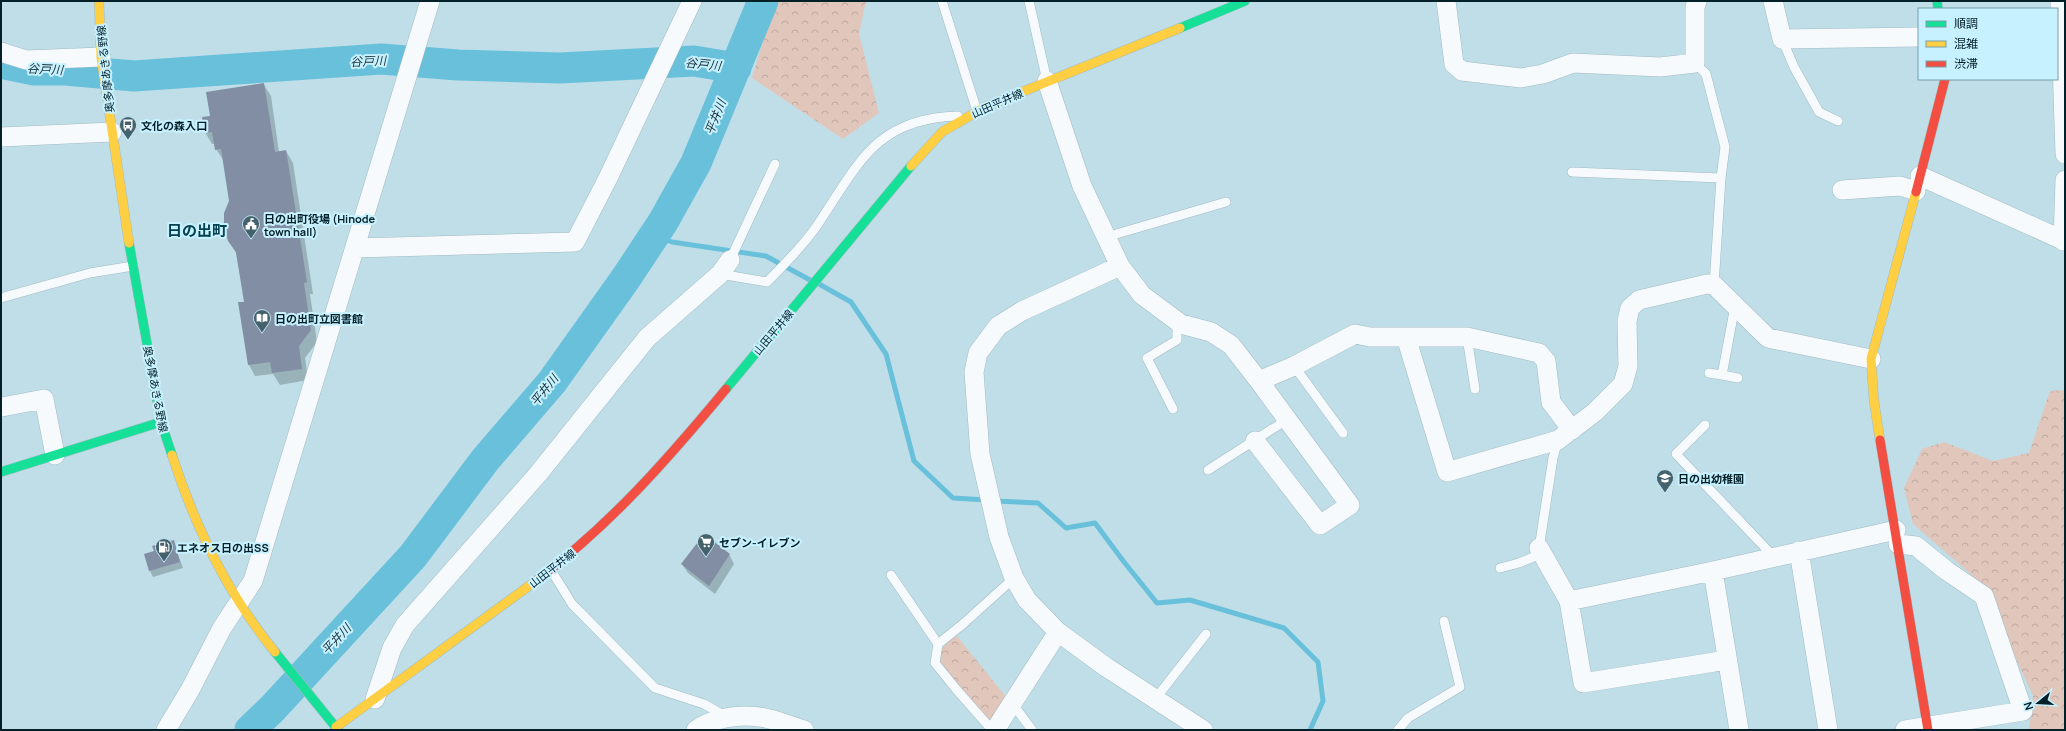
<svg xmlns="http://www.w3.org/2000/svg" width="2066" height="731" font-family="Manrope,'Noto Sans JP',sans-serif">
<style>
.forest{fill:url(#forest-crowns)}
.shadow{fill:#0003}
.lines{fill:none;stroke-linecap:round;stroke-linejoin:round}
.stream{stroke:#68c0db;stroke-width:5}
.river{stroke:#68c0db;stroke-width:31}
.building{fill:#828ea3}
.lane-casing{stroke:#a0bbc4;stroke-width:10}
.street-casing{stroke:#a0bbc4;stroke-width:20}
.fast-casing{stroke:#a0bbc4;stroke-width:10}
.slow-casing{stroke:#a0bbc4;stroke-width:10}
.jam-casing{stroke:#a0bbc4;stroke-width:10}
.lane{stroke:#f6fafc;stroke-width:9}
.street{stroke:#f6fafc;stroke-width:19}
.fast{stroke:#16e098;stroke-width:9}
.slow{stroke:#ffcf43;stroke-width:9}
.jam{stroke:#f24e42;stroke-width:9}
.labels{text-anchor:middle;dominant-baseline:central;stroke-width:4;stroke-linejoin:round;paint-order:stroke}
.street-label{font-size:11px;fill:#032029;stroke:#c8f1ff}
.poi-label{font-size:11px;font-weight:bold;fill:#032029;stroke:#c8f1ff;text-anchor:start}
.water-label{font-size:12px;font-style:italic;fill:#173038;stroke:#c8f1ff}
.district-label{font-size:15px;font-weight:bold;fill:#034050;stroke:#c8f1ff}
</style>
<defs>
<pattern id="forest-crowns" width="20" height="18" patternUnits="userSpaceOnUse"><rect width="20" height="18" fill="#e1c6bb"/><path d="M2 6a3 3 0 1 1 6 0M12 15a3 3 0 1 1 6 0" fill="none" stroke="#bfaaa1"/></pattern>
</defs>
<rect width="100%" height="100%" fill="#c0dee8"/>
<!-- forest -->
<path class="forest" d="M775 1H866L859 34 879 113 843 139 752 78Z
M2065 390V730H2029L2033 696 1982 584 1913 524 1904 488 1922 449 1944 442 1993 461 2029 453 2050 391Z
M956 635 1007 698 991 722 961 690 940 663V650Z"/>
<!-- shadow -->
<path class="shadow" d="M264 85 271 96 279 152 286 151 293 163 313 294H310L317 342 305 358 308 380 280 385 273 374 255 376 249 365 245 302 236 253 229 241 230 201 224 161 216 149 215 144H212L205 132 211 116Z
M173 541 183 568 153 577 150 571 155 552Z
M729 554 734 564 715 594 688 573 682 564Z"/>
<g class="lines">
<!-- stream -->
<path class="stream" d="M654 236 672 242 766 256 810 280
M819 284 851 302 886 354 914 461 953 498 987 500
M995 501 1038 503 1066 528 1095 523 1124 562 1157 603 1190 600 1284 628 1318 662 1323 701 1310 730"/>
<!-- river -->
<path class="river" d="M1 63 34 70H65L134 76 381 59 458 65 560 68 694 61 736 68
M250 730 272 709 413 556 485 460 552 382 626 278 663 222 696 163 763 1"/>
</g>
<!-- building -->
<path class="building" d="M264 83 275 152 286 150 307 282 304 283 311 330 299 346 302 369 272 373 270 362 248 365 238 302H244L236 252 228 241 224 227V213L229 201 221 149 215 150 212 132 204 133 202 117 210 116 206 92Z
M704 534 730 554 709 586 681 564Z
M174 540 180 562 149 571 144 554 154 551 152 546Z"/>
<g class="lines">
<!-- lane casing -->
<g class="lane-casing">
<path id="lane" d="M942 1 977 111
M1029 1 1047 81
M1782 39 1794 67 1819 112 1838 121
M1695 63 1706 74 1725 147 1721 178
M1572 172 1721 178 1714 285
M1106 237 1226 202
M730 260 775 164
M720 274 767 282C784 265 802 247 816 227 857 167 874 118 958 116
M1 298 90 273 133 266
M1735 306 1722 375 1738 378
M1467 337 1475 389
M1294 366 1343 433
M1709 373 1722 375
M1173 409 1147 358 1177 340V321
M1705 425 1676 454 1774 557
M1208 470 1288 419
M1500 568 1519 563 1538 555 1553 458 1558 440
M551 570 572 604 655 688 704 704 725 716
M891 575 938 644 963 624 1014 578
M938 644 935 663 956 689 992 730
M1156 698 1206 634
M1012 703 1032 730
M1398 730 1408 718 1460 687 1444 621"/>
</g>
<!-- street casing -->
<g class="street-casing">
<path id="street" d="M1446 1 1454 64 1462 71 1521 78 1543 74 1573 63 1660 67 1695 63V7L1697 1
M1773 1 1782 39 1919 37
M2060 1 2065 154
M1 52 26 60 101 57
M1047 81 1082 186 1120 266 1142 295 1181 324 1211 332 1231 345 1259 381 1294 366 1355 334 1370 337H1467L1539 353 1546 361 1551 402 1572 430
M1 137 112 132
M1920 176 2065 241
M1842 190 1900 186 1916 191
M2063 241 2065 180
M355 248 575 242 608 178 692 1
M1120 266 1022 311 998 326 978 353 974 372 980 454 999 537 1014 578 1027 600 1058 632 1106 667 1203 730
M1406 337 1447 472 1558 440 1595 412 1623 384 1628 366 1627 321 1630 308 1639 300 1707 284 1714 285 1768 338 1871 359
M2 407 44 399 55 455
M1255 441 1320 525 1350 505 1259 381
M1898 544 1916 546 1947 571 1984 596 2023 711 1905 730
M1539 548 1569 601
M1799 551 1828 730
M1713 571 1739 730
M1727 660 1583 683 1569 601 1713 571 1896 530
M375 699 392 648 405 625 538 474 647 338 720 274 730 260
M166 730 190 690 222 628 253 581 430 1
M696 730C713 718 738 714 759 717 773 718 789 726 804 730
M995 730 1058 632"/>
</g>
<!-- fast casing -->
<g class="fast-casing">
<path id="fast" d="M1937 1 1938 9
M1180 28 1245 1
M129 243 161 422 172 455
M726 389 911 166
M1 472 161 422
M275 652 338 730"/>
</g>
<!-- slow casing -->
<g class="slow-casing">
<path id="slow" d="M99 1 101 57 129 243
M911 166 942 132 985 107 1180 28
M1880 440 1874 401 1871 359 1916 192
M172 455C195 527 227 593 275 652
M336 727 537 580"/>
</g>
<!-- jam casing -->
<g class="jam-casing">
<path id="jam" d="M1916 192 1945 79
M1880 440 1928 730
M537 580C611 524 668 459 726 389"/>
</g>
<!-- lane -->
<use href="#lane" class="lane"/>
<!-- street -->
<use href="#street" class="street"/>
<!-- fast -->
<use href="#fast" class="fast"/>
<!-- slow -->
<use href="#slow" class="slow"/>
<!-- jam -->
<use href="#jam" class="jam"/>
</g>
<!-- icons -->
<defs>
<g id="bus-pin" transform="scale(0.9)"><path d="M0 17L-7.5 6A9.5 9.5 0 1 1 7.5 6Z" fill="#45626c" stroke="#c8f1ff"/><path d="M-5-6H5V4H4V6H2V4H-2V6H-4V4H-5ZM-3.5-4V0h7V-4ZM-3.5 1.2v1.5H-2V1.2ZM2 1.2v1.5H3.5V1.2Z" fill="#fff"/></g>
<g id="civic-pin" transform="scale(0.9)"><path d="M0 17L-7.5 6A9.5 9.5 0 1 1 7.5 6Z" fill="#45626c" stroke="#c8f1ff"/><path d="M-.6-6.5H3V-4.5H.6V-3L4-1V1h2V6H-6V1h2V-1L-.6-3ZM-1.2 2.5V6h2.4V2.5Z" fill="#fff"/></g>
<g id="library-pin" transform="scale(0.9)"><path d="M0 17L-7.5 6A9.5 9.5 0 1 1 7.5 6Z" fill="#45626c" stroke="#c8f1ff"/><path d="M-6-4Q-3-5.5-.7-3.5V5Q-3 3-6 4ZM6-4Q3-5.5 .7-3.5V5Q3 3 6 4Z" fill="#fff"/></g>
<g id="school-pin" transform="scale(0.9)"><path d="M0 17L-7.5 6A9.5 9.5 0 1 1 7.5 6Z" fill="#45626c" stroke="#c8f1ff"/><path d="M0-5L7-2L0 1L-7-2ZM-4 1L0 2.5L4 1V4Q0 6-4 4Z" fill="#fff"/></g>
<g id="supermarket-pin" transform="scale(0.9)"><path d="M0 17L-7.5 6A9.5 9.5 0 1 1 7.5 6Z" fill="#45626c" stroke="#c8f1ff"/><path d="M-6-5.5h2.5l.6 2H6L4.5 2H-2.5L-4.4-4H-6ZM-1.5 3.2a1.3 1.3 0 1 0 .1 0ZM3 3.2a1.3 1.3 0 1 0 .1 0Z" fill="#fff"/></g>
<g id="fuel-pin" transform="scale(0.9)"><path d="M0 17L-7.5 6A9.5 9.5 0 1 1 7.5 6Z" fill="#45626c" stroke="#c8f1ff"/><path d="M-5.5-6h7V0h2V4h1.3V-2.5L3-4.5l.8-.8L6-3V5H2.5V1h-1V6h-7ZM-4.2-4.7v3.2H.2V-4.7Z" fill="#fff"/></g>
</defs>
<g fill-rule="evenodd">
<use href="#bus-pin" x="128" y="125"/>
<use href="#civic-pin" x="251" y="224"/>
<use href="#library-pin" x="262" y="318"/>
<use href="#school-pin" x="1665" y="478"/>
<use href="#supermarket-pin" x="706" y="542"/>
<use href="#fuel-pin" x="164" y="547"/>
</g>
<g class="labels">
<!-- street labels -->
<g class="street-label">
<text transform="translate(105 69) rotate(-96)">奥多摩あきる野線</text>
<text transform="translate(997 103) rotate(-24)">山田平井線</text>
<text transform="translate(773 332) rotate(-50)">山田平井線</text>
<text transform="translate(156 389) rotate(79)">奥多摩あきる野線</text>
<text transform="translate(552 568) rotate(-38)">山田平井線</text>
</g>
<!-- poi labels -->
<g class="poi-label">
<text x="141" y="125">文化の森入口</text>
<text x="264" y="218">日の出町役場 (Hinode<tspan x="264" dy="13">town hall)</tspan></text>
<text x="275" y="318">日の出町立図書館</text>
<text x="1678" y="478">日の出幼稚園</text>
<text x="719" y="542">セブン-イレブン</text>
<text x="177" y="547">エネオス日の出SS</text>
</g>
<!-- water labels -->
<g class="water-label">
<text transform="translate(368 61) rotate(-2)">谷戸川</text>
<text transform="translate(703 64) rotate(6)">谷戸川</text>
<text transform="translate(45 69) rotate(3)">谷戸川</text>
<text transform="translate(715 117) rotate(-68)">平井川</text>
<text transform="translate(544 390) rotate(-51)">平井川</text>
<text transform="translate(336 639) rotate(-47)">平井川</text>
</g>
<!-- district labels -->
<g class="district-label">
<text x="197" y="230">日の出町</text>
</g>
</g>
<!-- border -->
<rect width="2066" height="731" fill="none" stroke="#032029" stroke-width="4"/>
<!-- legend -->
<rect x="1918" y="8" width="140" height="72" fill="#c8f1ff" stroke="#799da9"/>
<rect x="1926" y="21" width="20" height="6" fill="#16e098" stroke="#799da9"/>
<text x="1954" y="28" font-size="12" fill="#032029">順調</text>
<rect x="1926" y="41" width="20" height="6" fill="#ffcf43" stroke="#799da9"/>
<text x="1954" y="48" font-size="12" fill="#032029">混雑</text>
<rect x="1926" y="61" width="20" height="6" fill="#f24e42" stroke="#799da9"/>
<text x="1954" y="68" font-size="12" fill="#032029">渋滞</text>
<!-- north arrow -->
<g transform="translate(2038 703) rotate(252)" stroke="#c8f1ff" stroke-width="3" paint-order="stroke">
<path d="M0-3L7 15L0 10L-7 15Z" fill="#032029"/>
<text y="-6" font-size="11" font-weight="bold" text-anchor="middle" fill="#032029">N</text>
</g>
</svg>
